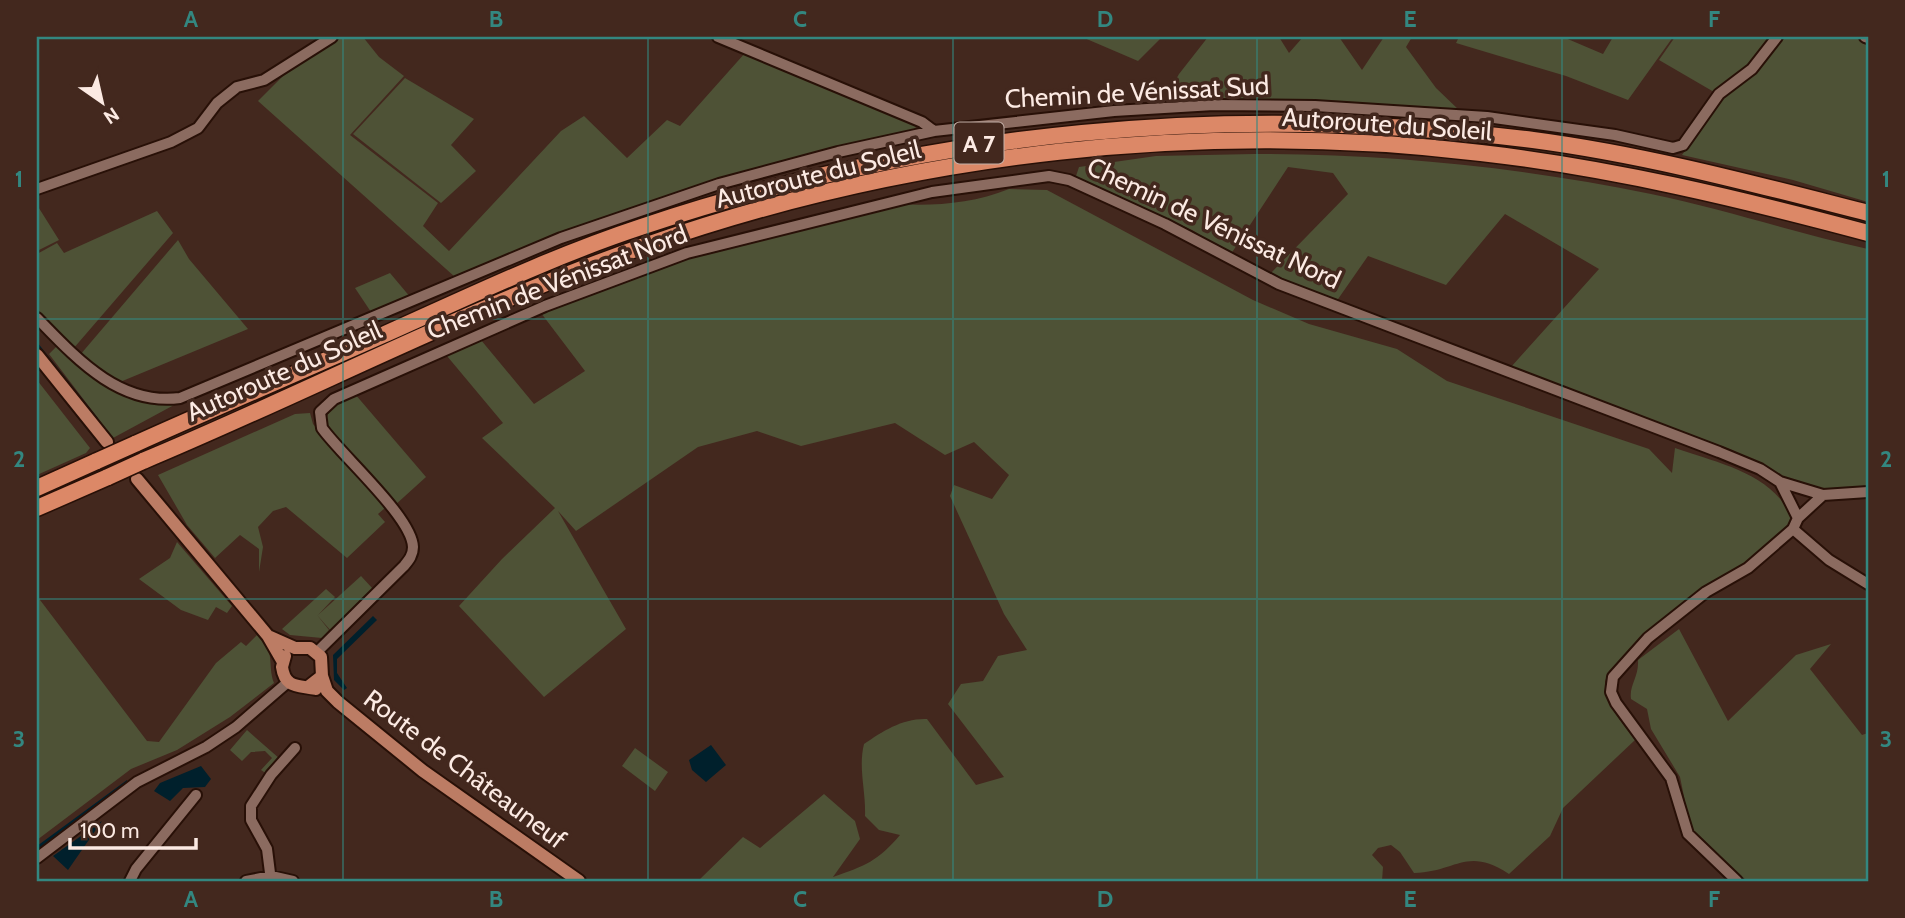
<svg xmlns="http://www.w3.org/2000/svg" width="1905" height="918" font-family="Cabin,sans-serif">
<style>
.green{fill:#4e5236}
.water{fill:#00202c}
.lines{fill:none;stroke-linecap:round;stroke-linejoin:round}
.stream{stroke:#00202c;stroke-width:2.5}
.minor-casing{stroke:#281007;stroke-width:14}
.major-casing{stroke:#281007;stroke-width:16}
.highway-casing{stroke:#281007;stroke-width:19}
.minor{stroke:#8b6b60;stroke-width:10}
.major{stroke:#bc7c64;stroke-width:12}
.highway{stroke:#dc8867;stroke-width:16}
.highway-bridge-casing{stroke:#281007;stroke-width:19;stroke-linecap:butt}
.highway-bridge{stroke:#dc8867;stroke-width:16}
.grid{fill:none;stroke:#338780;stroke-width:2;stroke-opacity:0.55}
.labels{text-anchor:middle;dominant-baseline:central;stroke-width:7;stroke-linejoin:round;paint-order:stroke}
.shield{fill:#43281e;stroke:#c4b0a8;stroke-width:2}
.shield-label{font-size:24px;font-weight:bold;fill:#fceae3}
.street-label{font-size:26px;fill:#fceae3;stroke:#43281e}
.neatline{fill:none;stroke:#338780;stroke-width:2.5}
.grid-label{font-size:23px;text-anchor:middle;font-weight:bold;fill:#338780}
</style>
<rect width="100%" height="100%" fill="#43281e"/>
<!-- green -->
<path class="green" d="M338 37H363L379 57 404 76 350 135 438 203 423 226 449 251 561 131 584 116 627 158 667 120 680 126 745 53 920 123 908 135 761 170 666 196 455 277 258 101 297 62Z
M1082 37H1162L1138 61Z
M1208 37H1279L1289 53 1303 37H1339L1362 70 1384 37H1412L1406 47 1436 88 1460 111 1165 99 1179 74Z
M1459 37H1563L1603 54 1613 37H1673L1628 100 1566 76 1456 43Z
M1675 37H1773L1752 64 1714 92 1659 60Z
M1781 37H1856L1868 43V202L1793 180 1682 155 1721 98Z
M405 78 474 119 451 145 476 171 441 203 353 134Z
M1254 154C1388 154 1520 167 1651 194 1724 209 1795 233 1868 249V488L1826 491 1790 480 1732 450 1511 367 1599 269 1505 214 1446 285 1368 256 1336 302 1269 275 1348 194 1333 173 1288 167 1231 254 1192 230 1075 179 1079 167 1156 156Z
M1009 189 1047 190 1253 300 1309 324 1397 349 1447 381 1649 449 1672 473 1675 448C1717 463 1774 473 1792 519 1779 538 1757 559 1739 573 1714 592 1606 657 1605 684 1604 704 1625 725 1635 740L1563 808 1550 836 1509 874C1466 846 1457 872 1414 873L1400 852 1391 845 1378 848 1372 855 1383 867 1382 881H698L743 837 760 848 824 794 855 821 860 839 833 877C865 866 878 861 900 835L879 830 865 816C866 791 858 768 864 744 883 731 903 718 927 719L976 785 1004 777 948 704 961 684 983 681 998 656 1027 650 1004 614 950 496 954 485 992 499 1009 475 974 442 945 455 895 423 801 446 757 431 698 447 576 531 558 511 626 629 544 697 459 606 502 559 555 508 482 438 503 423 447 356 481 340 534 404 585 371 541 313 689 256 895 204C934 206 972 204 1009 189Z
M37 205 59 240 37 251Z
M157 211 173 233 73 349 37 311V254L57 243 64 253Z
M178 240 189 259 248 329 120 382 80 355Z
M390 273 411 298 373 315 355 288Z
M58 345 112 390 122 395 174 405 113 438 49 354Z
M37 380 90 448 86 453 37 475Z
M355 394 426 477 394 506 330 430 326 420 330 408Z
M310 413 313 424 385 508 378 514 385 522 347 558 286 507 273 511 258 527 263 547 259 572V549L240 535 215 558 187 525 158 475 295 414Z
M177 542 232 606 227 613 216 607 208 620 181 610 139 579 170 558Z
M361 576 373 589 331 631 317 615 329 630 322 638 290 635 282 629 326 589 335 597 318 615Z
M37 596 147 741 159 742 216 663 241 642 246 646 257 635C276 647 267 665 274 683L230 717 177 750 131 769 37 840Z
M1679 629 1728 721 1796 655 1831 644 1810 669 1862 735 1868 733V881H1747L1691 831 1680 777 1651 729 1647 709 1631 699C1629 685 1639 677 1638 660Z
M247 730 280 759 267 774 261 770 272 758 265 751 251 752 242 761 230 750Z
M635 748 668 772 655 791 622 766Z"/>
<!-- water -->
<path class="water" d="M373 616 377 620 337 659V673L347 688 344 690 334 680 333 655Z
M711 745 726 765 706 782 692 770 689 760Z
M201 766 211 779 205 787 183 788 170 801 154 791 160 783Z
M127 780V782L37 850V846Z
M102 821 68 870 53 856Z"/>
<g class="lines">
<!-- stream -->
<path class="stream" d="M37 344 97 419
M37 365 41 370
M54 386 101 445"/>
<!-- minor casing -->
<g class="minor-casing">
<path id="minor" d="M718 37 922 122 934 131 1114 111 1214 105 1315 106 1487 117 1615 135 1673 148 1683 145 1719 94 1752 69 1777 37
M1865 37 1868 38
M37 189 171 142 198 128 217 103 237 87 264 80 332 37
M37 318C76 358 119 406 180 398L561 238 719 184 838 152 934 131
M1780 482 1798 518
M1793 529 1829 560 1868 584
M317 652 404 566C409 560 413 555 413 547 412 517 341 455 322 428L320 412 334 399 545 306 687 253 932 192 1049 176 1069 180 1165 224 1279 284 1719 452 1760 469 1780 482 1823 495
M37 858 137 782 206 747 236 727 288 682
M130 881 136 869 196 795
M246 881 271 876 293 881
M271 881 267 849 251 820V806L271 775 295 748
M1737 881 1688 834 1671 778 1616 703 1611 692 1613 677 1648 638 1706 592 1748 568 1793 529 1798 518 1823 495 1868 492"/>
</g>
<!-- major casing -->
<g class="major-casing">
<path id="major" d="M37 355 107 442
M137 479 268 636 283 662
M268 636 295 648H310L321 657 322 676 308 687
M285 656 282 667C285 689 299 685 316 689
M322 676 327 691 338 702 423 771 579 881"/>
</g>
<!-- highway casing -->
<g class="highway-casing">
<path id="highway" d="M135 444C217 407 300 372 383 335 468 297 553 256 641 227 930 130 1231 102 1533 140 1647 155 1758 185 1868 213
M143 461C311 391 474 305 647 245 912 152 1202 120 1481 153 1612 168 1741 199 1868 233
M37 488 97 461
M37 508 108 477"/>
</g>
<!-- minor -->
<use href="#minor" class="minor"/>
<!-- major -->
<use href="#major" class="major"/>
<!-- highway -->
<use href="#highway" class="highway"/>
<!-- highway-bridge casing -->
<g class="highway-bridge-casing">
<path id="highway-bridge" d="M97 461 135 444
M108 477 143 461"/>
</g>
<!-- highway-bridge -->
<use href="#highway-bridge" class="highway-bridge"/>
</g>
<!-- grid -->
<path class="grid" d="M343 37V881M648 37V881M953 37V881M1257 37V881M1562 37V881M37 319H1868M37 599H1868"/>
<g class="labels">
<!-- shield labels -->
<rect class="shield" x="954.5" y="122.5" width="49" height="41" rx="5"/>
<g class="shield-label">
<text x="979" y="143">A 7</text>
</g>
<!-- street labels -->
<g class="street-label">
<text transform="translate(1137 92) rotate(-3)">Chemin de Vénissat Sud</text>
<text transform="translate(1387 124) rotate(4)">Autoroute du Soleil</text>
<text transform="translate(818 174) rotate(-14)">Autoroute du Soleil</text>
<text transform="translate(1214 223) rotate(25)">Chemin de Vénissat Nord</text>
<text transform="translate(557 282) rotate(-21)">Chemin de Vénissat Nord</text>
<text transform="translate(284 371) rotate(-24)">Autoroute du Soleil</text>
<text transform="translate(465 769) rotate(37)">Route de Châteauneuf</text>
</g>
</g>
<!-- border -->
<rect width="1905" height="918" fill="none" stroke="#43281e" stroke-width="77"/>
<!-- north arrow -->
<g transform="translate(102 102) rotate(146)" stroke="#43281e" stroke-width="5" paint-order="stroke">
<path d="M0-5L12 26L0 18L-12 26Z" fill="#fceae3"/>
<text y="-10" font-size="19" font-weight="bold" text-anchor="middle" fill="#fceae3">N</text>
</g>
<!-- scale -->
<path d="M70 838v10h126v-10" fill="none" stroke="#fceae3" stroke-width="3.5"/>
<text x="80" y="838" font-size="21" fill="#fceae3" stroke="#43281e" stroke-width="5" paint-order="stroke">100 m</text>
<rect x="38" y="38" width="1829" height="842" class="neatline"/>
<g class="grid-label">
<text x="191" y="27">A</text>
<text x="496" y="27">B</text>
<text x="800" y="27">C</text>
<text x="1105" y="27">D</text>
<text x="1410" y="27">E</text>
<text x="1714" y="27">F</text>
<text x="19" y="187">1</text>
<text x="1886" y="187">1</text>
<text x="19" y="467">2</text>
<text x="1886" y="467">2</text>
<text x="19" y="747">3</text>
<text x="1886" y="747">3</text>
<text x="191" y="907">A</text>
<text x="496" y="907">B</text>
<text x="800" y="907">C</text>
<text x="1105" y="907">D</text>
<text x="1410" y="907">E</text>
<text x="1714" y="907">F</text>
</g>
</svg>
